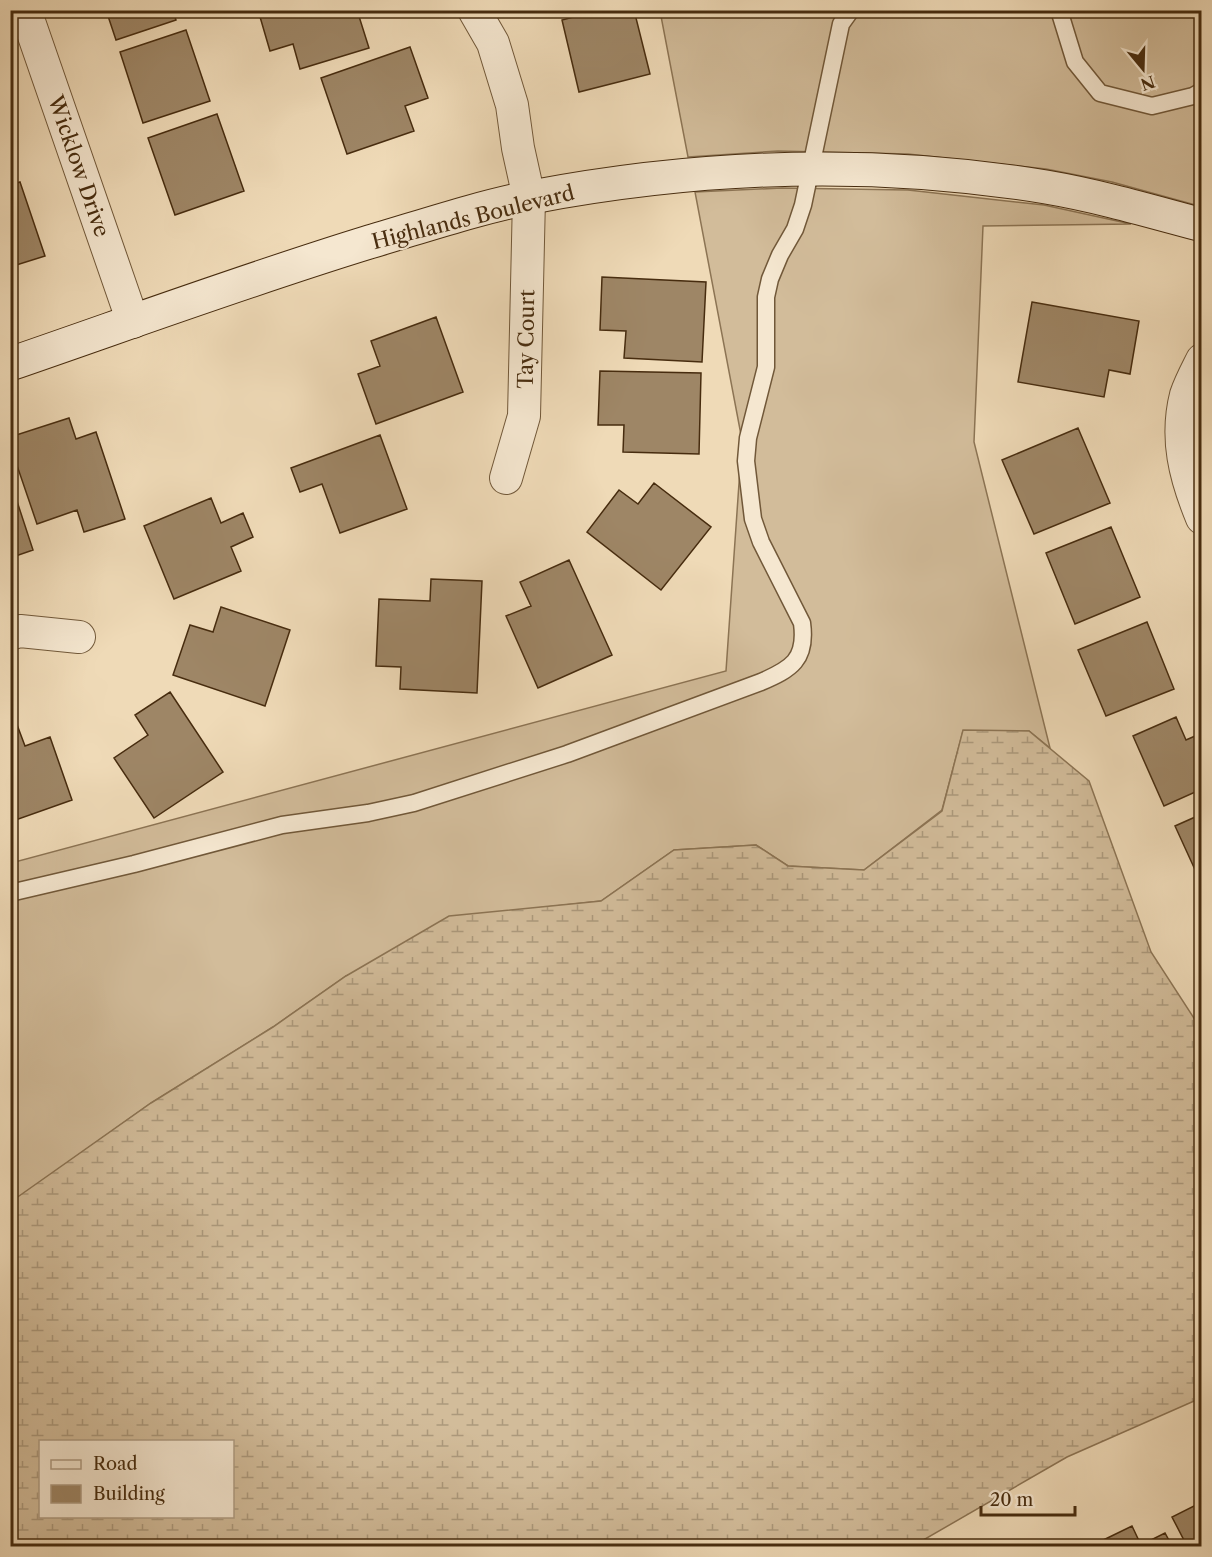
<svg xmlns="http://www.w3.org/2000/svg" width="1212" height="1557" font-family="'Libre Caslon Text',serif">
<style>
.grass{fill:#d2bc9a;stroke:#8c7454;stroke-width:1.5}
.wetland{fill:url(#wetland-marsh);stroke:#8c7454;stroke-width:1.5;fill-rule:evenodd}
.building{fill:#9e8666;stroke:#472c0f;stroke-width:1.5}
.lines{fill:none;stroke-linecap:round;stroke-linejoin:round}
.lane-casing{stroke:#715839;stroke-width:19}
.street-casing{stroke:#715839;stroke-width:34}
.secondary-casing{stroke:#472c0f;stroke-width:35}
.lane{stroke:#f5e7d0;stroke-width:16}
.street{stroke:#f5e7d0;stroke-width:32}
.secondary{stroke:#f5e7d0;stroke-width:33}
.labels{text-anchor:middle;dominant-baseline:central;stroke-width:4.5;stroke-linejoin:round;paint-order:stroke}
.street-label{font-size:21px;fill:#472c0f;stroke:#f5e7d0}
</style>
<defs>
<pattern id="wetland-marsh" width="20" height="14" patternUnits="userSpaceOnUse" patternTransform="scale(1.5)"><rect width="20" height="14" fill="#d2bc9a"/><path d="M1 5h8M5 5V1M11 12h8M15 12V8" fill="none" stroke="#ac997c"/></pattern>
</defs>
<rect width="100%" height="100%" fill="#efdab7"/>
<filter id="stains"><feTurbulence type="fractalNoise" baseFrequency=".00333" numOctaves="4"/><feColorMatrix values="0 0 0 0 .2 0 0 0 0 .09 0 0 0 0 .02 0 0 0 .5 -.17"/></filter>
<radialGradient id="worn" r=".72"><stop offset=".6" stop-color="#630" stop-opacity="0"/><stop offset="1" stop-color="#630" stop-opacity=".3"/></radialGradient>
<!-- grass -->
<path class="grass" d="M660 11H1201V204L1199 206 1112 182 1046 169 908 154 778 151 688 157Z
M782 188 908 190 1044 205 1131 224 983 226 974 442 1050 748 1029 731H963L942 810 864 870 788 866 756 845 674 850 601 901 537 908 346 976 273 1027 151 1103 11 1203V863L726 671 742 440 695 192Z"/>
<!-- wetland -->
<path class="wetland" d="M963 730 1029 731 1089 781 1151 952 1201 1029V1398L1067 1457 913 1546H11L10 1203 12 1201 151 1103 273 1027 346 976 449 916 601 901 674 850 756 845 788 866 864 870 942 811ZM40 1442H232V1516H40Z"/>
<!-- building -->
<path class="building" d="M106 10H173L176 20 116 40Z
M258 10H357L369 48 300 69 293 44 270 51Z
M600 10H634L650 74 579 92 562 20Z
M186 30 210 101 143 123 120 52Z
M410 47 428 98 405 106 414 131 347 154 321 78Z
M217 114 244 191 175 215 148 138Z
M20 182 45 256 10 267V185Z
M602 277 706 282 702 362 624 358 626 331 600 330Z
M1032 302 1139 321 1130 374 1109 370 1104 397 1018 382Z
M436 317 463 392 376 424 358 374 380 366 371 341Z
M600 371 701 373 699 454 623 452 624 425H598Z
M69 418 76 439 96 432 125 519 84 532 77 510 37 524 10 445V437Z
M1078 428 1110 503 1034 534 1002 460Z
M380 435 407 509 340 533 322 484 300 492 291 468Z
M11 483 33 550 10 558V483Z
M654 483 711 527 661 590 587 532 619 490 638 504Z
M211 498 221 523 243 513 253 537 231 547 241 571 174 599 144 526Z
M1111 527 1140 597 1075 624 1046 553Z
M569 560 612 655 538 688 506 616 531 606 520 582Z
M431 579 482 581 477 693 400 689 401 667 376 666 379 599 430 601Z
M221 607 290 630 265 706 173 675 190 625 213 632Z
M1147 622 1174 689 1106 716 1078 650Z
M170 692 223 772 154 818 114 758 148 735 135 715Z
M10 706 25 746 50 737 72 800 10 822Z
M1176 717 1186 740 1202 733V789L1164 806 1133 736Z
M1202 814V885L1175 826Z
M1202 1502V1546H1187L1172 1517Z
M1132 1526 1141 1545 1165 1533 1172 1546H1091Z"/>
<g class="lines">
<!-- lane casing -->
<g class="lane-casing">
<path id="lane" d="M1059 10 1075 62 1100 93 1152 106 1193 96 1202 91
M10 893 134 864 282 825 368 813 414 803 567 754 761 682C791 669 807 660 802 623L761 542 753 519 746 461 748 438 766 367V297L770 279 780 255 795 229 803 205 841 24 851 10"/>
</g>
<!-- street casing -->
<g class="street-casing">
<path id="street" d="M25 10 133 322
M474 10 493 43 512 105 518 148 529 198 524 416 506 478
M1202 360C1196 372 1190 383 1186 395 1175 438 1185 477 1202 518
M10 634 20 631 79 637"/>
</g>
<!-- secondary casing -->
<g class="secondary-casing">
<path id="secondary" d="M10 364C129 323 246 280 366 243 421 227 476 208 532 197 701 165 876 159 1046 187 1099 196 1150 211 1202 225"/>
</g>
<!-- lane -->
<use href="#lane" class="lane"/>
<!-- street -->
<use href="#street" class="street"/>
<!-- secondary -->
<use href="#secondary" class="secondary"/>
</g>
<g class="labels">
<!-- street labels -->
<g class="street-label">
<text transform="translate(79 166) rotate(71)">Wicklow Drive</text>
<text transform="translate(473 217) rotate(-14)">Highlands Boulevard</text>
<text transform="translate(526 339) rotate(-89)">Tay Court</text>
</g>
</g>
<!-- margin -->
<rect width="1212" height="1557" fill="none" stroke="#efdab7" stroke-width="36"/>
<rect x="12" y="12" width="1188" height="1533" fill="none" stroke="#472c0f" stroke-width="3"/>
<rect x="18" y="18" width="1176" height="1521" fill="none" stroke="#472c0f" stroke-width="1.5"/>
<!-- legend -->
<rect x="39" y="1440" width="195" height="78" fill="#f5e7d0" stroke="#af9c83" stroke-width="1.5"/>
<rect x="51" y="1460" width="30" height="9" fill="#f5e7d0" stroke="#af9c83" stroke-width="1.5"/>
<text x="93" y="1470" font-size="18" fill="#472c0f">Road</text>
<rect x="51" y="1485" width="30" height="18" fill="#9e8666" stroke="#af9c83" stroke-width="1.5"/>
<text x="93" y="1500" font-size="18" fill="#472c0f">Building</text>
<!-- north arrow -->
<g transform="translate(1143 69) rotate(161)" stroke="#f5e7d0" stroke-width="4.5" paint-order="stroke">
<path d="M0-4.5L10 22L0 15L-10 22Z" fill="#472c0f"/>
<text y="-9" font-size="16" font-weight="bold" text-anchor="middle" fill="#472c0f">N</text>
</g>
<!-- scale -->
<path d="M981 1506v9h94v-9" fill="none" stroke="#472c0f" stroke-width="3"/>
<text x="990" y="1506" font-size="18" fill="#472c0f" stroke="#f5e7d0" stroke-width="4.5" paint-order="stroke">20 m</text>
<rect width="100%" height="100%" filter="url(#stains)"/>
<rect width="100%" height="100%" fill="url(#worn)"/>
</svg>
